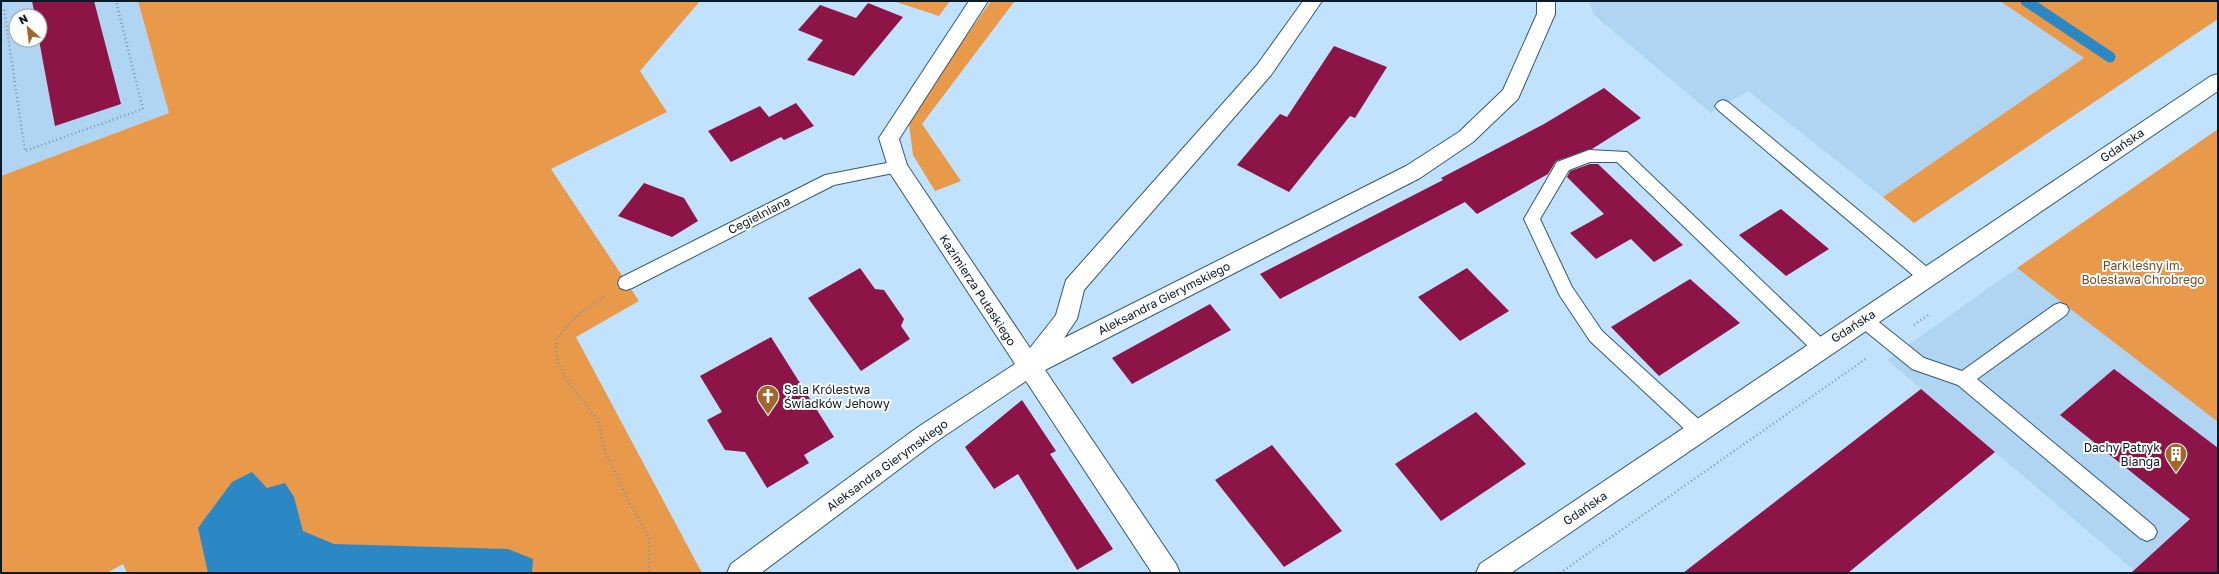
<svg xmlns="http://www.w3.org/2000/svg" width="2219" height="574" font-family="'Golos Text',sans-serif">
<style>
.built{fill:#afd5f3;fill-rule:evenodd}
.green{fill:#e9994a}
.water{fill:#2b88c5}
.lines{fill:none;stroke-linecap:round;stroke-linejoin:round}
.stream{stroke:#2b88c5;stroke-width:11}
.building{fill:#8d1447}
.service-casing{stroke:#345976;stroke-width:2}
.minor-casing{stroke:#345976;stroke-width:2}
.secondary-casing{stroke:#345976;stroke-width:2}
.path{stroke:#7d98ac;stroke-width:2.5;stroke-dasharray:1 3;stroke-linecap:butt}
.service{fill:#fff;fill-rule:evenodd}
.minor{fill:#fff;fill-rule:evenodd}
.secondary{fill:#fff;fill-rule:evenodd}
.labels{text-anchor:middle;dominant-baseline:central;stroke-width:4;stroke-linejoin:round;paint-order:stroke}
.street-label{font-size:12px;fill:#0a1a26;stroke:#fefefe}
.park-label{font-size:12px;fill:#724a25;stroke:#fefefe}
.poi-label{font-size:12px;fill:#0a1a26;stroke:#fefefe;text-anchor:start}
</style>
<rect width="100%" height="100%" fill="#c1e2fc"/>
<!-- built -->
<path class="built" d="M1 1H138L169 113 1 176ZM16 16H40V40H16Z
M1589 1H2000L2084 58 1883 197 1748 91 1711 113 1594 15Z
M2017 268 2218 422V573H2137L1887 360Z"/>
<!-- green -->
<path class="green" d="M138 1H700L640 71 667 112 551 169 639 301 576 337 702 573H127L123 564 107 573H1V176L169 113Z
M893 1H950L939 16Z
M991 1 1014 2 922 124 961 181 935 191 913 155 909 124 928 90Z
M2000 1H2218V19L1914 223 1883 197 2084 58Z
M2218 129V422L2017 268Z"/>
<!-- water -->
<path class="water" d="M252 472 267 488 285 483 294 497 303 531 334 544 508 549 533 559 532 573H208L198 528 232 482Z"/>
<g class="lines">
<!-- stream -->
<path class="stream" d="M2026 1 2110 57"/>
</g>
<!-- building -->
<path class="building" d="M32 1H94L121 104 55 126 39 40 40 16H35Z
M868 3 903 17 854 76 807 60 823 40 798 30 820 5 856 18Z
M1334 46 1387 67 1355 118 1350 116 1289 192 1237 165 1280 114 1287 117Z
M1604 88 1641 118 1592 149 1556 161 1548 174 1477 214 1465 202 1280 299 1260 274 1443 180 1441 178 1544 124Z
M796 103 814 126 784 140 781 137 731 162 708 131 760 106 769 117Z
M1590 164H1598L1683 245 1654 262 1631 239 1596 259 1570 233 1604 214 1567 177 1570 171Z
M644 183 684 198 698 221 672 237 618 216Z
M1781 209 1829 249 1786 276 1739 235Z
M860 268 875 289 884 290 904 319 901 326 910 339 861 371 808 298Z
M1467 268 1509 311 1460 341 1418 297Z
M1690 279 1740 323 1659 376 1611 327Z
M1210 304 1231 330 1132 384 1112 358Z
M771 337 834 437 804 455 809 463 767 488 745 452 725 450 707 420 722 412 700 376Z
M2114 369 2218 448V573H2131L2190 519 2060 415Z
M1921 389 1995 452 1848 573H1683Z
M1022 400 1056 451 1050 454 1113 549 1077 570 1018 474 994 489 965 447Z
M1476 412 1526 464 1441 521 1395 464Z
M1272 445 1342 531 1284 567 1215 480Z"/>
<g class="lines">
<!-- service casing -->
<g class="service-casing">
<path id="service" d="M1723 100 1728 102 1933 272 1935 277 1933 282 1927 284 1921 282 1718 110 1715 106 1718 102Z
M1589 150 1627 152 1827 343 1830 348 1827 353 1821 356 1815 353 1617 162H1590L1569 170 1540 219 1572 287 1602 331 1705 425 1708 431 1705 437 1699 439 1693 437 1590 341 1560 296 1524 219 1557 162Z
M897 161 903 163 905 167 903 171 834 185 632 288 626 290 620 288 618 283 620 278 825 175Z
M2060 303 2066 305 2069 310 2066 315 1977 379 2154 526 2157 532 2154 538 2147 541 2140 538 1958 385 1912 369 1858 325 1855 320 1858 315 1864 313 1870 315 1924 358 1962 371 2054 305Z"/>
</g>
<!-- minor casing -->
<g class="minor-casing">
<path id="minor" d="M969 1H988L899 139 907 165 1030 348 1056 315 1066 280 1257 65 1303 1H1322L1271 75 1084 290 1077 319 1064 338 1406 166 1459 132 1503 90 1537 14V1H1555V14L1518 99 1473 142 1420 178 1045 370 1176 564 1180 573H1152L1026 381 934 443 761 573H727L731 564 918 427 1015 364 890 173 879 138Z"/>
</g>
<!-- secondary casing -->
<g class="secondary-casing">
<path id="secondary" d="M2218 74V91L1511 573H1476L1480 564 2211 76Z"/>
</g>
<!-- path -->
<path class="path" d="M1 10 4 9 25 151 143 109 116 1
M604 297 579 314 556 339 557 361 571 386 598 420 605 452 630 504 649 537V573
M1914 325 1930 314
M1560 573 1867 358"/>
<!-- service -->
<use href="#service" class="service"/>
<!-- minor -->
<use href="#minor" class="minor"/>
<!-- secondary -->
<use href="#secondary" class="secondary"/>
</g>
<!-- icons -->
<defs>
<g id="church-pin" transform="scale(1.15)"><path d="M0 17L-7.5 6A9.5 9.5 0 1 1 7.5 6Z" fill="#a36629" stroke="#fefefe"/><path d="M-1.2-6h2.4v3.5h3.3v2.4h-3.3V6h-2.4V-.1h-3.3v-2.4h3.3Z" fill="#fff"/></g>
<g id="building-pin" transform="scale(1.15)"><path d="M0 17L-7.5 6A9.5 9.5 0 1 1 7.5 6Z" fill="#a36629" stroke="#fefefe"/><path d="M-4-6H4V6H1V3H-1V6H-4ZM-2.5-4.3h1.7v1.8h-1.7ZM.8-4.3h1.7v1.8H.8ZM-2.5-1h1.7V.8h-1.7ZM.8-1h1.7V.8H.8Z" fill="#fff"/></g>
</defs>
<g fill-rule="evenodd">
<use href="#church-pin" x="768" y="396"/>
<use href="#building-pin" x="2176" y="454"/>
</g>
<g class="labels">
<!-- street labels -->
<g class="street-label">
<text transform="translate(2122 145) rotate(-34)">Gdańska</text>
<text transform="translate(759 215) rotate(-27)">Cegielniana</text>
<text transform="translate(978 290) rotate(57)">Kazimierza Pułaskiego</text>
<text transform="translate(1164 298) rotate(-27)">Aleksandra Gierymskiego</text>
<text transform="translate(1853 326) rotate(-33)">Gdańska</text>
<text transform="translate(887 465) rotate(-36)">Aleksandra Gierymskiego</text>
<text transform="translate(1585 508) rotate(-34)">Gdańska</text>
</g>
<!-- park labels -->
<g class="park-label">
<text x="2143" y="265">Park leśny im.<tspan x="2143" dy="14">Bolesława Chrobrego</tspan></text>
</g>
<!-- poi labels -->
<g class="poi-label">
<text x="784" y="389">Sala Królestwa<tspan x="784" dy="14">Świadków Jehowy</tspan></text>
<text x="2160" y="447" text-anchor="end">Dachy Patryk<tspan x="2160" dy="14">Bianga</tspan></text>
</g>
</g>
<!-- border -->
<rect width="2219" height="574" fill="none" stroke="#0a1a26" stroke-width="4"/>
<!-- north arrow -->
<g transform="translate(28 28) rotate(332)"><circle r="19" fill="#fefefe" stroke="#9ca3a8"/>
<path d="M0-3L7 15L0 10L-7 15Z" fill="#a36629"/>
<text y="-6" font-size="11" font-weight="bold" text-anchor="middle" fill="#0a1a26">N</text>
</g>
</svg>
